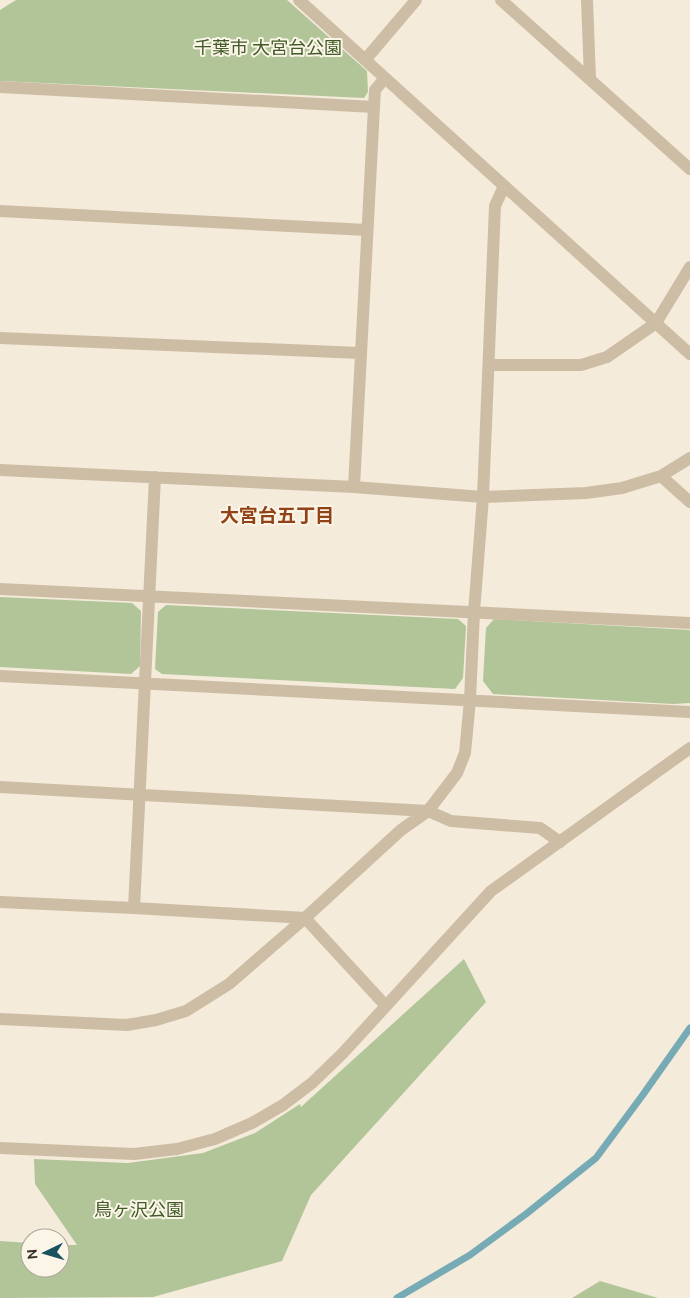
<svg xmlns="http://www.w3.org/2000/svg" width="690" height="1298" font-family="Ubuntu,'Noto Sans JP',sans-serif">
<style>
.green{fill:#b1c599}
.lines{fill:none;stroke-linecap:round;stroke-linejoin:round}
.stream{stroke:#76aab5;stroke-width:7}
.minor{stroke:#cebda5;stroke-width:12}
.labels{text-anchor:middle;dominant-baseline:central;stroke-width:4;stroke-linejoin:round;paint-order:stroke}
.park-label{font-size:18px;fill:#415a28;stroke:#fbf5e7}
.neighbourhood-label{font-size:19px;font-weight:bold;fill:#914317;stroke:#fbf5e7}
</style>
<rect width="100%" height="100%" fill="#f4ebda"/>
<!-- green -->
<path class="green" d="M16 0H287L367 71 368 92 364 98 0 81V10Z
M0 597 132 603 141 611 140 666 131 674 0 667Z
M166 605 458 619 466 626 463 678 455 689 162 674 155 669 158 612Z
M494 619 690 630V703L673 704 493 694 483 681 486 628Z
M464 959 486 1002 311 1195 282 1261 153 1297 0 1298V1241L30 1243V1268H60V1245H77L35 1184 34 1159 128 1163 203 1153 255 1133 300 1104 301 1107Z
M600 1281 658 1298H572Z"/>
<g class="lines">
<!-- stream -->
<path class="stream" d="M397 1298 470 1255 526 1214 596 1158 642 1096 690 1028"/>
<!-- minor -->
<path class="minor" d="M299 0 690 354
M501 0 690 169
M587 0 590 78
M365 60 416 0
M0 87 374 107
M0 211 367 230
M0 338 360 353
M489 365H581L607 357 656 323 690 267
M0 470 354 487 483 497 586 493 622 488 661 476 690 458
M661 476 690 502
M354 487 374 107 375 90 385 78
M0 589 690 623
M0 676 690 712
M0 787 428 811 451 821 540 828 560 842
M0 902 134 908 305 918 386 1006
M134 908 155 477
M0 1019 127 1025 156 1020 186 1011 229 984 305 918 401 830 428 811 457 773 465 753 470 700 474 612 483 497 495 206 504 186
M0 1148 134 1154 177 1149 215 1139 252 1123 283 1105 312 1083 343 1053 491 891 690 748"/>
</g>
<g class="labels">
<!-- park labels -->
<g class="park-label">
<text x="268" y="47">千葉市 大宮台公園</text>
<text x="139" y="1209">鳥ヶ沢公園</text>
</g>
<!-- neighbourhood labels -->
<g class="neighbourhood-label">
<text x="277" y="515">大宮台五丁目</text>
</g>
</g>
<!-- north arrow -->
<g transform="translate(45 1253) rotate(265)"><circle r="24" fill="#fbf5e7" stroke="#ada69a"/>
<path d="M0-4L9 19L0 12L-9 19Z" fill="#18525f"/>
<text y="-8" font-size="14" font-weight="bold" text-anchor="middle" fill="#392f27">N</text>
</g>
</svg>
